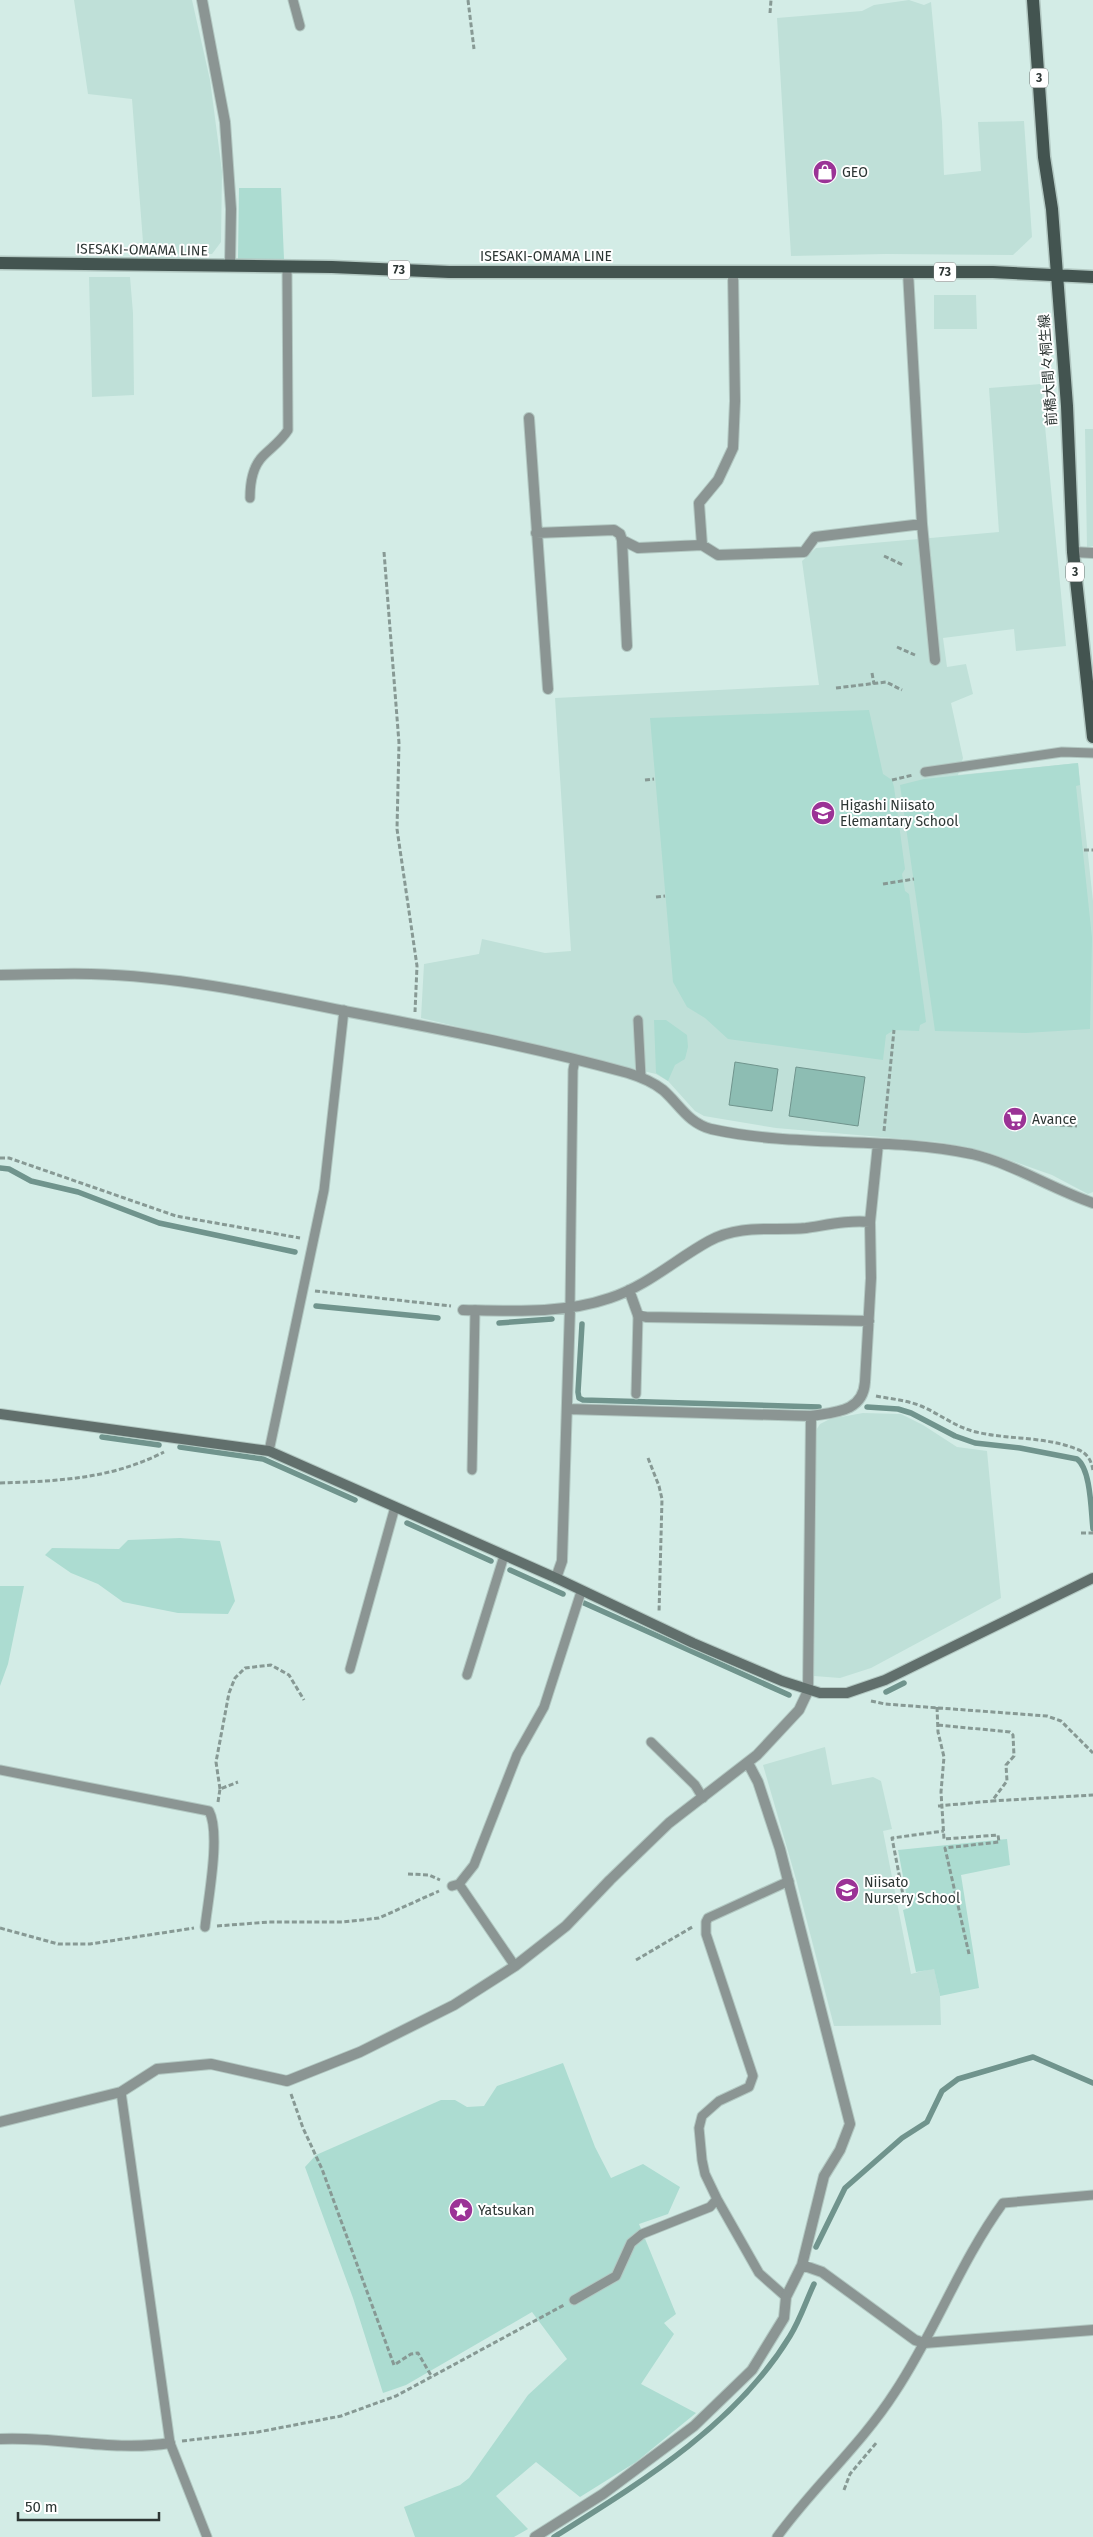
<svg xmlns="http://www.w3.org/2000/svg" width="1093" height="2537" font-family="'Fira Sans','Noto Sans JP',sans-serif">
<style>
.built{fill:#bfe0d8}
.green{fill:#acdcd1}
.water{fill:#8dbdb3;stroke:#70948d}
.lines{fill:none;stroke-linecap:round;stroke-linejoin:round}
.stream{stroke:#70948d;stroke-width:5.5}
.lane-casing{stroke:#b2c8c2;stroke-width:11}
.street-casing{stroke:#b2c8c2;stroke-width:12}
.secondary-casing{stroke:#b2c8c2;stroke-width:12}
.primary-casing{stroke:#b2c8c2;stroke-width:15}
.path{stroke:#879994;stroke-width:3;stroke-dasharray:5 2.5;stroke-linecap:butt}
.lane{stroke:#8b9593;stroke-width:9}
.street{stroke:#8b9593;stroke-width:10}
.secondary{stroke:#616f6c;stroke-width:10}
.primary{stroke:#435450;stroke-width:12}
.labels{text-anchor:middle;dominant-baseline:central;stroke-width:4;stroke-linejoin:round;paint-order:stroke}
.shield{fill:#fff;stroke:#6c7271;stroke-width:1}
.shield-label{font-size:12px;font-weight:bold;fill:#2d3634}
.poi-label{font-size:14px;fill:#2d3634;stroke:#fff;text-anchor:start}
.street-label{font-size:14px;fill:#2d3634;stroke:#fff}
</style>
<rect width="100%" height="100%" fill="#d3ece6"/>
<!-- built -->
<path class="built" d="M74 0H192L210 80 222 171 221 242 212 254 144 255 132 99 88 94Z
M909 0 924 5 931 2 942 122 944 175 981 171 978 122 1024 121 1032 237 1013 255 886 254 791 256 777 18 862 11 874 5Z
M89 277H130L133 313 134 395 92 397Z
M934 295H976L977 329H934Z
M1041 384 1066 646 1016 651 1014 629 943 638 947 667 966 664 973 694 951 703 963 758 958 775 1078 763 1093 901V1192L1088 1194 1052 1175 984 1151 939 1142 776 1128 704 1116 695 1111 668 1081 656 1074 421 1018 424 964 479 954 482 939 545 953 571 951 555 698 819 685 802 561 816 548 999 532 989 388Z
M1085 429H1093V546L1087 547Z
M863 1413 901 1414 923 1425 957 1447 987 1451 1001 1598 871 1668 840 1678 814 1676 815 1432 820 1424 830 1419Z
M825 1747 832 1785 873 1777 881 1781 892 1829 883 1831 911 1974 934 1968 940 1996 941 2025 834 2026 796 1879 763 1765Z"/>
<!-- green -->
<path class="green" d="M239 188H281L284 259H238Z
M869 710 883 774 892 780 894 787 905 869 902 874 905 891 909 894 926 1022 920 1025 919 1031 894 1030 886 1035 883 1060 728 1039 705 1018 687 1007 673 982 650 718Z
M1078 763 1080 785 1076 786 1092 938 1090 1029 1026 1033 935 1031 900 785 924 779Z
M654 1020H666L687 1035 688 1047 685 1059 675 1065 668 1081 656 1073Z
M180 1538 220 1541 235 1601 228 1614 178 1613 123 1602 98 1584 71 1573 45 1555 52 1548 119 1549 128 1540Z
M0 1586H24L8 1664 0 1686Z
M1007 1839 1010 1865 961 1875 979 1988 940 1996 934 1969 916 1972 903 1910 909 1908 898 1850Z
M563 2063 595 2147 611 2178 643 2164 680 2187 668 2214 639 2224 676 2314 664 2323 674 2334 641 2384 696 2413 636 2462 580 2497 536 2462 496 2496 528 2529 514 2537H415L404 2507 460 2485 469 2478 528 2395 567 2359 532 2312 406 2385 383 2393 353 2298 305 2167 316 2155 441 2100H455L467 2107 484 2106 497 2086Z"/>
<!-- water -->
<path class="water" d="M735 1062 778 1069 772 1111 729 1105Z
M796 1067 865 1077 858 1126 789 1116Z"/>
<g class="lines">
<!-- stream -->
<path class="stream" d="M0 1168 9 1169 31 1181 78 1192 159 1223 295 1252
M316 1306 438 1318
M499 1323 552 1319
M582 1324 578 1392 579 1398 583 1400 819 1407
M867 1407 898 1409 911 1413 955 1436 975 1443 1020 1448 1077 1459C1091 1469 1091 1512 1093 1529
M102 1437 159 1445
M180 1447 263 1459 355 1500
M407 1523 491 1561
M510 1570 563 1594
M584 1603 789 1695
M886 1692 904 1683
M816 2247 845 2188 902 2138 927 2122 942 2091 958 2079 1033 2057 1093 2083
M554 2537C640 2483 736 2425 790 2336 800 2320 806 2301 814 2284"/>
<!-- lane casing -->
<g class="lane-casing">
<path id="lane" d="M293 0 300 26
M250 498C250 484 252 467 263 456 272 447 281 441 288 430L287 267
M925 772 1062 752 1093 753
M638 1020 641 1077
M570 1308 573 1070 575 1060
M636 1394 638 1315
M269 1451 324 1190 344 1010
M472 1470 475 1310
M350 1669 395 1507
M467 1675 504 1556
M651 1742 695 1785 703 1798
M0 1770 209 1811C221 1833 208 1900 205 1927
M459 1884 515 1966
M452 1886 459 1884 474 1865 517 1755 544 1707 581 1592
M121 2092 170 2443 207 2537
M786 2297 759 2273 717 2199 705 2174 702 2160 699 2128 702 2116 719 2101 749 2087 753 2076 706 1934V1922L708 1918 789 1881
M574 2300 616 2276 631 2243 642 2234 710 2207 717 2199
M777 2537C814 2486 861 2445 895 2392 935 2332 960 2262 1003 2203L1093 2195"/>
</g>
<!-- street casing -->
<g class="street-casing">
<path id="street" d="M202 0 225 122 231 209 230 266
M908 272 922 524 935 660
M529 418 548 689
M536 533 614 530 620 534 622 540 638 548 702 545 718 555 804 552 815 537 922 524
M622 540 627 646
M702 545 699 503 718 480 733 448 735 401 733 271
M1073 552 1093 553
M0 975C30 975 61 973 91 974 176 976 261 994 344 1011 440 1029 534 1047 628 1073 641 1077 653 1082 663 1090 680 1105 688 1123 711 1129 796 1148 886 1136 972 1154 1014 1164 1052 1189 1093 1203
M629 1290 638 1315 646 1317 869 1321
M463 1310C512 1311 564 1314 610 1298 647 1286 676 1259 709 1241 740 1224 772 1231 806 1228 827 1225 848 1220 870 1222
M568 1409 811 1416C835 1412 863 1412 865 1382L871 1278 870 1222 878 1144
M556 1578 562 1561 570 1308
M0 2122 121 2092 157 2069 211 2064 287 2081 360 2052 454 2005 515 1966 566 1926 610 1880 669 1823 757 1755 799 1710 808 1691 811 1416
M802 2265 822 2272 915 2340 924 2343 1093 2330
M0 2439C57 2436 113 2452 170 2443
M535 2537 603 2494 694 2426 752 2370 784 2318 786 2297 802 2265 824 2176 840 2150 850 2124 780 1849 758 1782 748 1763"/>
</g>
<!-- secondary casing -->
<g class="secondary-casing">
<path id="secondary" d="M0 1414 269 1451 556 1578 693 1643 782 1681 820 1693H847L885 1680 1093 1578"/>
</g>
<!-- primary casing -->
<g class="primary-casing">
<path id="primary" d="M1033 0 1044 157 1052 209 1067 406 1073 552 1093 737
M0 263 332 267 449 272H993L1093 277"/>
</g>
<!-- path -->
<path class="path" d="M468 0 474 49
M770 13 771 0
M384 552 399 743 397 829 417 966 415 1012
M884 556 903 565
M897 647 915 655
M872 673 874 684
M836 688 886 682 902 690
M645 780 654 779
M892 780 913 775
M1084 850H1093
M883 884 914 879
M656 897 665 896
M1030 1123 1077 1126
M884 1131 894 1030
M0 1158H9L176 1216 300 1238
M315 1291 451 1306
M876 1396C891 1399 906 1400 921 1406 940 1414 955 1427 976 1432 1010 1440 1046 1436 1079 1450 1088 1454 1092 1462 1093 1471
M648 1458 659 1486 662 1499 659 1613
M0 1483C59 1481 111 1479 164 1452
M1081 1533H1093
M871 1701 885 1704 1047 1716 1061 1721 1093 1753
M937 1707 938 1732 944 1757 941 1792 944 1839 998 1835 999 1842 945 1848 969 1954
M938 1725 1010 1732 1013 1735 1014 1756 1006 1765 1007 1781 992 1801 1093 1795
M220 1789 216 1762 229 1693 235 1678 245 1668 271 1665 289 1675 304 1700
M218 1802 220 1789 238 1782
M938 1806 992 1801
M408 1874 429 1875 440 1880
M897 1901 904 1900 892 1838 944 1831
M217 1926 269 1922H343L379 1918 439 1891
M0 1928 58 1944H90L194 1928
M636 1960 694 1926
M291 2094 303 2128 322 2169 394 2365 411 2354 418 2353 432 2377
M182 2441 258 2432 341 2416 396 2396 564 2305
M844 2490 850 2474 877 2442"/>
<!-- lane -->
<use href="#lane" class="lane"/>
<!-- street -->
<use href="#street" class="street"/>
<!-- secondary -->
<use href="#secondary" class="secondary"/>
<!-- primary -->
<use href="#primary" class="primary"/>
</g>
<!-- icons -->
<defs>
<g id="shop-disc" transform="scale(1.25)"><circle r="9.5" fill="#9b3396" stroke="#fff"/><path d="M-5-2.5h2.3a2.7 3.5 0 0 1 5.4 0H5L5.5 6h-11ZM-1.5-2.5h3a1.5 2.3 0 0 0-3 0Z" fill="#fff"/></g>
<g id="school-disc" transform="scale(1.25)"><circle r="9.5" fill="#9b3396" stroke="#fff"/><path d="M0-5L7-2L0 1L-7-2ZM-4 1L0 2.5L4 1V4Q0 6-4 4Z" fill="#fff"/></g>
<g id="supermarket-disc" transform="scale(1.25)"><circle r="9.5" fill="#9b3396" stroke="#fff"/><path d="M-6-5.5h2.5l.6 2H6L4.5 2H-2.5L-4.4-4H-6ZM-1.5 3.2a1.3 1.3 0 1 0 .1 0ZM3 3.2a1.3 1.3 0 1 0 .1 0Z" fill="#fff"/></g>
<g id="sight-disc" transform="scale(1.25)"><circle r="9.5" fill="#9b3396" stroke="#fff"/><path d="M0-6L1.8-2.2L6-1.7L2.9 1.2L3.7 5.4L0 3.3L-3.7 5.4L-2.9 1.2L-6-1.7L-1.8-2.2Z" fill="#fff"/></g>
</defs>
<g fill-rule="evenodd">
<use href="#shop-disc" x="825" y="172"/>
<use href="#school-disc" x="823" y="813"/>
<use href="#supermarket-disc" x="1015" y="1119"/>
<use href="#school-disc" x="847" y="1890"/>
<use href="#sight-disc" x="461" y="2210"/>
</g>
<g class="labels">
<!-- shield labels -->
<g class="shield">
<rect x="1030" y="68.5" width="18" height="19" rx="4"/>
<rect x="388" y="260.5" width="22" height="19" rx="4"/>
<rect x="934" y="262.5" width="22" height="19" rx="4"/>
<rect x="1066" y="562.5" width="18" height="19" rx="4"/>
</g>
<g class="shield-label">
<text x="1039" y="78">3</text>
<text x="399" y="270">73</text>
<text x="945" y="272">73</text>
<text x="1075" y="572">3</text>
</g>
<!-- poi labels -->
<g class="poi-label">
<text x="842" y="172">GEO</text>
<text x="840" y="805">Higashi Niisato<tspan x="840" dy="16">Elemantary School</tspan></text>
<text x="1032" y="1119">Avance</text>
<text x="864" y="1882">Niisato<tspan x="864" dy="16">Nursery School</tspan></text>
<text x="478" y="2210">Yatsukan</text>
</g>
<!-- street labels -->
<g class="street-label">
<text transform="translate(142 250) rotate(1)">ISESAKI-OMAMA LINE</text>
<text x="546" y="256">ISESAKI-OMAMA LINE</text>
<text transform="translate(1048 370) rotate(-94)">前橋大間々桐生線</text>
</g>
</g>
<!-- scale -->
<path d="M18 2512v8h141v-8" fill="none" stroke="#2d3634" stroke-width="2.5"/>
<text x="25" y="2512" font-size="15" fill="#2d3634" stroke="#ffffff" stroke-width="4" paint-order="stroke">50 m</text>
</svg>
